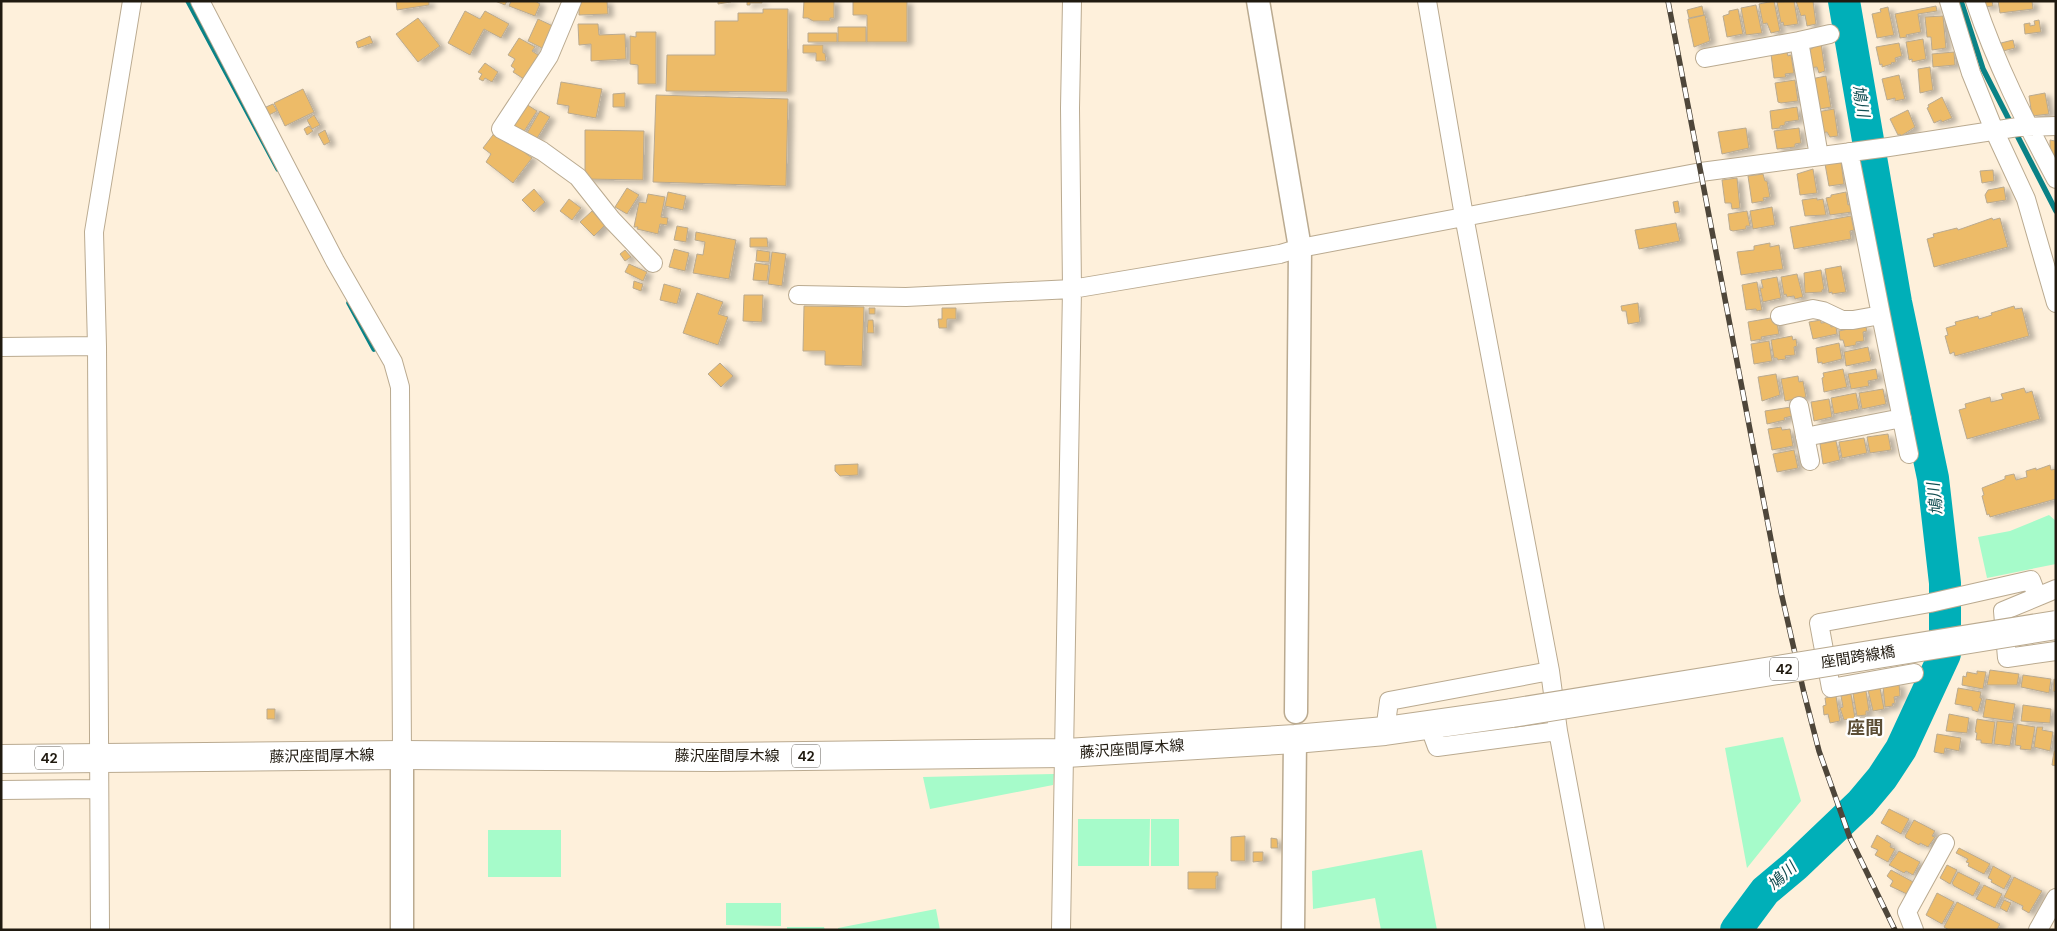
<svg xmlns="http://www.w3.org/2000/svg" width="2057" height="931" font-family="'DM Sans','Noto Sans JP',sans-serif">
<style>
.green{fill:#a6fbca}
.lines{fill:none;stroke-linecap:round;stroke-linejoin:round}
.stream{stroke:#0a8286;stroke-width:5.5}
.river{stroke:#00afb8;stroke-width:32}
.building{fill:#edbb67;stroke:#baaa90;filter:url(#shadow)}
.minor-casing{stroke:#baaa90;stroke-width:20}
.tertiary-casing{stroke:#baaa90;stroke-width:25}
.primary-casing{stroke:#baaa90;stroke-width:30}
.minor{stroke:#fff;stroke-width:18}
.tertiary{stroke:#fff;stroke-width:22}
.primary{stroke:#fff;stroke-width:28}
.rail-casing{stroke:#4e463a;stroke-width:5.5}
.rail{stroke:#fff;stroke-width:4;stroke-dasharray:11;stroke-linecap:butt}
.primary-bridge-casing{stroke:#baaa90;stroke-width:30;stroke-linecap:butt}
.primary-bridge{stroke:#fff;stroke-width:28}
.labels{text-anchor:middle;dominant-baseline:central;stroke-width:4.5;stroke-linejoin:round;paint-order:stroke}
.shield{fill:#fff;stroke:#635f58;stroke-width:1}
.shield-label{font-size:14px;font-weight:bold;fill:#201a10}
.street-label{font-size:15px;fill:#201a10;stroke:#fff}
.water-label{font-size:16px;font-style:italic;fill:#114d51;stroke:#fff}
.quarter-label{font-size:18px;font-weight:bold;fill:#5c4e36;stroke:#fff}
</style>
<defs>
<filter id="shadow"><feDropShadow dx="5.5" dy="3" stdDeviation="2.5" flood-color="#0004"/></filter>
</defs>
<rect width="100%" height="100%" fill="#fef0db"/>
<!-- green -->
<path class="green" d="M2049 515 2056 521V564L1987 578 1978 537 2010 531Z
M1783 737 1801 801 1747 868 1725 748Z
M1054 774 1053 785 930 809 923 777Z
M1078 819H1150L1149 866H1078Z
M1151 819H1179V866H1151Z
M488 830H561V877H488Z
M1422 850 1437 930H1381L1375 898 1313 909 1312 871Z
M726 903H781V926L726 925Z
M936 909 940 930H838V928Z
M787 927H824L825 930H787Z"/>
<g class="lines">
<!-- stream -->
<path class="stream" d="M188 1 278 169
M1961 1 1983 69 2056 211
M349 303 374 349"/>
<!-- river -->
<path class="river" d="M1736 930 1765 891 1796 865 1861 803 1882 778 1901 749 1945 654V583L1933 478 1896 302 1844 1"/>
</g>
<!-- building -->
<path class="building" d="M396 1H429V5L397 10Z
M495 1H507L505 5Z
M511 1H535L540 4 535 16 509 6Z
M579 1H607L608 14 579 15Z
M718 1H731V2L718 4Z
M747 1H762V3H750V5H747Z
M804 1H834V18H830V21H813L808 18H803Z
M853 1H907V42H867V15H853Z
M1774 1 1780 31 1771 33 1767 23 1763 24 1759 4Z
M1794 1 1798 24 1784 26 1783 22 1781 23 1777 2Z
M1796 1H1813L1816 24 1807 26 1805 15 1801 16Z
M1983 1H1992L1993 6 1983 7Z
M1998 1H2032L2033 9 2000 13Z
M1756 5 1762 33 1746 35 1741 8Z
M1702 6 1704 15 1689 18 1687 10Z
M1936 6 1937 11 1918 14 1921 32 1906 35 1907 37 1900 38 1895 14Z
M1888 7 1894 35 1877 38 1872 14 1881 12 1880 9Z
M763 9H788L787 92 666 91 667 55H715V21H738V13H763Z
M1738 9 1743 34 1727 37 1723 16 1729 14V11Z
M465 11 480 19 485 11 509 24 501 38 484 29 470 55 448 43Z
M1705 15 1710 41 1694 47 1688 19Z
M1943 16 1946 48 1932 50 1931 37H1927L1925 17Z
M418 18 440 46 418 62 396 34Z
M538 19 555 27 544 49 528 41Z
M2039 20 2041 32 2025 34 2024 24 2030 23V26L2035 25 2034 21Z
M578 24H598L599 35 625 34 626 59 591 61V44L579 45Z
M838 27H866V42H838Z
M636 32H656V84H638V65L630 64V36L636 37Z
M808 33H837V42H808Z
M370 36 373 43 358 48 356 42Z
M519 38 535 47 532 51 541 57 527 81 513 72 515 69 511 66 515 59 508 55Z
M1923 39 1926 59 1912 62V59L1909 60 1906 42Z
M2013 40 2015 48 2003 51 2001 43Z
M1821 43 1825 71 1819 73 1817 67 1809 68 1806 51 1813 48 1812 44Z
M1899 43 1902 56 1895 58 1896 62 1891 63 1892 64 1882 67V64L1880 65 1876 47Z
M803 45H823V53H825L826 61H816V53H803Z
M1787 52 1788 56 1791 55 1794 73 1785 74 1786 77 1774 78 1771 54Z
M1954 52 1955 65 1933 67 1932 54Z
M485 63 498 72 492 82 485 78 483 81 479 79 482 74 478 72Z
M1930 67 1933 90 1920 93 1918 69Z
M1899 75 1905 99 1895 101V98L1887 100 1882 79Z
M1826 76 1831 107 1820 109 1811 79Z
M1795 80 1798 101 1781 103 1778 102 1775 83Z
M561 82 602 89 596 118 568 113 569 106 557 104Z
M303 89 314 112 285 126 274 103Z
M625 93V107H613V94Z
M2045 93 2049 114 2032 116 2029 96Z
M656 95 788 99 786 186 653 182Z
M1942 97 1952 118 1942 122 1941 120 1934 123 1927 108 1929 107 1928 105Z
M273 104 277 111 269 115 266 107Z
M526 104 537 111 523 133 513 127Z
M1797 107 1799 120 1785 122V125L1780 126V128L1772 129 1770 111Z
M1834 109 1838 136 1830 137 1827 132 1820 133 1817 112Z
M1908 110 1915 127 1901 136 1900 134 1898 135 1890 119Z
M540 111 550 117 536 140 526 135Z
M314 115 320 125 312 129 307 120Z
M309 126 313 131 307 135 304 129Z
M1746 128 1749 148 1722 154 1718 132Z
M1799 128 1801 143 1795 144V147L1777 149 1774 131Z
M325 130 330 142 324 145 318 134Z
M585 130 644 131 643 180 585 179Z
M496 131 532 158 513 183 486 162 491 154 483 148Z
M2055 135 2056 156H2050V140L2055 141Z
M1841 162 1844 184 1829 186 1825 164Z
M1813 169 1817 193 1800 195 1797 174Z
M1993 170 1994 181 1982 183 1980 171Z
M1763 174 1765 181H1767L1770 197 1763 198 1764 201 1752 203 1748 176Z
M1737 178 1740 208 1732 209 1731 203H1725L1722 180Z
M2004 187 2006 200 1987 203 1985 195 1988 190Z
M627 188 639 195 627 214 615 207Z
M534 189 545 202 534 212 522 200Z
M668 192 686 196 683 210 665 206Z
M1846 192 1848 205 1851 204 1852 212 1830 215 1826 198 1831 197V195Z
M648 194 665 197 661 217 668 218 667 225 660 224 658 234 637 229 638 227H634L639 202 646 203Z
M1817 198V200L1823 199 1826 215 1805 216 1802 200Z
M569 199 581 208 572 220 560 211Z
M1678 201 1680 212 1675 213 1673 202Z
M1772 207 1775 225 1753 229 1750 211Z
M592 211 605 225 594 236 580 222Z
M1747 211 1750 226H1746V229L1733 231 1730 230 1728 214Z
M1851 216 1854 230 1850 231 1851 239 1794 249 1790 227Z
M1992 218 1993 220 2000 218 2008 247 1934 267 1927 239 1934 237 1933 234 1957 228 1958 230Z
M1676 223 1680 241 1639 249 1635 230Z
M677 226 688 228 686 242 674 240Z
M696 232 736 240 729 279 693 273 697 254 703 255 705 242 695 240Z
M750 238H767L768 247H750Z
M1770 243V247L1779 245 1783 269 1741 275 1737 252 1754 250V246Z
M674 249 689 253 685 271 669 267Z
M625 250 631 257 625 261 620 254Z
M757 250 770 252 769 262 756 261Z
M772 252 786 254 782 286 768 284Z
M755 263 769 265 767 281 753 280Z
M629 264 647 272 643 281 625 272Z
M1841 266 1846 292 1832 294V292L1829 293 1825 269Z
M1821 270 1824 289 1822 290V292L1805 293 1804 273Z
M1797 274 1803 297 1795 299 1794 296 1787 297 1786 294 1784 295 1781 277Z
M1777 277 1781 298 1763 302 1760 288H1763L1761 280Z
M634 281 643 284 641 291 633 288Z
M1757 282 1762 310 1757 311 1756 309 1746 310 1742 285Z
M664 284 681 289 677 304 660 300Z
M697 293 723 302 718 314 728 317 718 345 683 333Z
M744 295H763L762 322 743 321Z
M1638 303 1640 322 1628 324 1626 311H1622L1621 306Z
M804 306 864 307 862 366 825 365V351H803Z
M2014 306 2015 309 2022 308 2029 336 1955 356 1954 352 1950 354 1945 336 1948 335 1946 328 1956 325 1955 322 1978 316 1979 319 1992 315 1991 313Z
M869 308H875V314H869Z
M942 308H956V319H947V328H939L938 319H942Z
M1776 317 1779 334 1761 337 1762 339 1751 341 1748 322Z
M868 320H873L874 333H867Z
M1821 320V323L1830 322 1831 327 1836 326 1837 334 1813 339 1809 322Z
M1862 326 1866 327 1867 331 1863 332 1864 341 1856 342V345L1845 347 1843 340H1840L1839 331Z
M1792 336 1793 340 1796 339 1797 346 1794 347 1795 355 1785 356 1786 359 1778 360 1777 358H1774L1771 340Z
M1769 341 1772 361 1754 364 1751 344Z
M1839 343 1842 359 1822 364V362L1818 363 1816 348Z
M1868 347 1871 361 1846 366 1844 352Z
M720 363 733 376 721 387 708 374Z
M1843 369 1847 387 1824 392 1822 378 1824 377 1823 373Z
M1876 369 1878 379 1868 381 1869 386 1851 389 1848 374Z
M1776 374 1780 395 1762 401 1758 377Z
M1798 376 1799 382 1803 381 1806 397 1785 401 1781 379Z
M2024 388 2026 393 2032 391 2040 419 1967 439 1959 410 1966 408 1965 404 1990 397 1991 402 2003 399 2001 394Z
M1883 389 1886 404 1862 409 1859 393Z
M1856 393 1859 409 1834 414 1831 398Z
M1829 399 1832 417 1814 421 1811 402Z
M1791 407 1792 416 1784 418 1785 420 1767 424 1765 411Z
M1781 427 1782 430 1790 429 1793 446 1772 450 1768 429Z
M1888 434 1891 450 1870 453 1867 437Z
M1864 438 1867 453 1842 458 1839 442Z
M1836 441 1840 460 1823 464 1820 444Z
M1794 450 1798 468 1777 472 1773 454Z
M858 464V475L840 476 835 471V465Z
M2050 465 2051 470 2056 469V499L1990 517 1989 514 1987 515 1982 496 1984 495 1982 488 2005 479V476L2014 474 2016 480 2027 477 2026 471 2036 468V470Z
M1990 670 2019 674 2017 685H1987Z
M1977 671 1986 672 1983 689 1962 685 1963 676 1966 677 1967 672 1977 674Z
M2023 675 2051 679 2049 693 2021 687Z
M2054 679 2056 680V692L2053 691Z
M1899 683 1900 696 1894 697 1895 703 1892 704 1893 706 1885 707 1883 686Z
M1880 688 1884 709 1873 711 1868 690Z
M1958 688 1981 692 1980 698H1982L1978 712 1972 710V707L1955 704Z
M1866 691 1869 711H1866V715L1857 716 1853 694Z
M1851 694 1855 718 1844 720 1840 708 1843 707 1841 696Z
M1836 696 1840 721 1830 723 1828 714 1824 715 1823 706 1826 705 1825 698Z
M1986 699 2015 704 2012 721 1983 717Z
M2023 705 2051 709 2050 723 2021 721Z
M267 709H275V719H267Z
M1949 714 1969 718 1967 733 1946 731Z
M1977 719 1995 722 1992 744 1981 743V740H1976L1977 733 1975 732Z
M1997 721 2014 723 2010 746 1994 744Z
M2017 724 2035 727 2031 750 2020 749 2021 746 2015 745Z
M2037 727H2043L2042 730 2053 732 2050 751 2034 747Z
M1937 734 1961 738 1959 751 1945 748 1944 754 1934 752Z
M2054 751H2056V766L2052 765Z
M1889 809 1909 819 1901 834 1881 823Z
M1914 820 1935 831 1932 836 1935 837 1928 847 1920 843 1919 845 1906 838 1905 836Z
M1877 835 1891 844 1890 847 1895 849 1888 862 1875 855 1878 850 1871 847Z
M1245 836V861H1231V837Z
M1271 838 1277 839 1278 848H1271Z
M1959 848 1990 864 1984 874 1968 866 1969 863 1966 862 1968 859 1956 853Z
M1899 851 1920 862 1913 875 1906 871 1904 873 1889 865Z
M1253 852H1263V861L1253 862Z
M1947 865 1957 870 1950 884 1940 878Z
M1993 866 2011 876 2004 889 1991 882 1992 880 1988 878Z
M1891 870 1915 883 1909 895 1890 886 1893 881 1887 876Z
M1188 872H1218V876H1216V889H1188Z
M1958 872 1980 883 1973 896 1954 886 1952 883Z
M2014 877 2042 891 2029 913 2022 909 2023 906 2004 897Z
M1984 885 2002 894 1995 908 1976 899Z
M1937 893 1954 902 1942 924 1926 915Z
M2004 900 2011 903 2007 912 2000 908Z
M1957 902 2000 924 1997 930H1949L1944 927Z"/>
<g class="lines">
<!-- minor casing -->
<g class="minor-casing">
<path id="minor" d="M200 1 335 261 393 362 400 387 402 755
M572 1 549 56 501 129 542 151 578 177 612 220 653 263
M1427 1 1464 216 1550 671 1558 731 1595 930
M1949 1 1971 73 1994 130 2026 199 2056 303
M1975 1C1996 64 2025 121 2056 179
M1799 41 1830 34
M1705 58 1799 41 1819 156
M798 295 906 297 1072 289 1280 254 1300 248 1701 172 1889 147 2018 127 2056 126
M1881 315 1909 454
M1780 316 1813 309 1823 311 1842 320H1853L1881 315 1849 152
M1 347 97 346
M1799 406 1810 461
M1805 437 1902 418
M2056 589 2003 611 2007 658 2056 651
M1914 673 1831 688 1819 623 1930 603 2031 580 2037 596
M1429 725 1437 747 1558 731
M1385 731 1389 701 1550 671
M1 790 98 789
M100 930 97 346 94 232 132 1
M1061 930 1072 289 1070 108 1072 1
M1914 930 1907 912 1945 843
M2038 930 2056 898"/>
</g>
<!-- tertiary casing -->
<g class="tertiary-casing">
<path id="tertiary" d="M1258 1 1300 248 1296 712
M402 755V930
M1293 930 1295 739"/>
</g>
<!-- primary casing -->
<g class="primary-casing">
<path id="primary" d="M1 759 402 755 715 757 1066 753 1295 739 1385 731 1512 713"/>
</g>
<!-- minor -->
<use href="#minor" class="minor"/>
<!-- tertiary -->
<use href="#tertiary" class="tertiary"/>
<!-- primary -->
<use href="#primary" class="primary"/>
<!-- rail casing -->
<g class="rail-casing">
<path id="rail" d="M1668 1 1781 592 1804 693 1819 751 1850 838 1895 930"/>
</g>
<!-- rail -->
<use href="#rail" class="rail"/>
<!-- primary-bridge casing -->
<g class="primary-bridge-casing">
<path id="primary-bridge" d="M1512 713 2056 625"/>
</g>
<!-- primary-bridge -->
<use href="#primary-bridge" class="primary-bridge"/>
</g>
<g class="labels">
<!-- shield labels -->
<g class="shield">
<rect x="1770" y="657.5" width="28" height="23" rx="4"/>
<rect x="792" y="744.5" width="28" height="23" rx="4"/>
<rect x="35" y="746.5" width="28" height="23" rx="4"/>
</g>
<g class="shield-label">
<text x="1784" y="669">42</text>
<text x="806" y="756">42</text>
<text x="49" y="758">42</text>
</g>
<!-- street labels -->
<g class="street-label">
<text transform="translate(1858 657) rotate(-9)">座間跨線橋</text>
<text transform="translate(1132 749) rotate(-4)">藤沢座間厚木線</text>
<text transform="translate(322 756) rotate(-1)">藤沢座間厚木線</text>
<text x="727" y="756">藤沢座間厚木線</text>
</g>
<!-- water labels -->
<g class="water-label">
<text transform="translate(1861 101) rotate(80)">鳩川</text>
<text transform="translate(1935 499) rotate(-97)">鳩川</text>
<text transform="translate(1782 876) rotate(-43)">鳩川</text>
</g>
<!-- quarter labels -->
<g class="quarter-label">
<text x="1865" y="728">座間</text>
</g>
</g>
<!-- border -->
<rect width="2057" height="931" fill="none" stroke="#201a10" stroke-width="5"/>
</svg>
